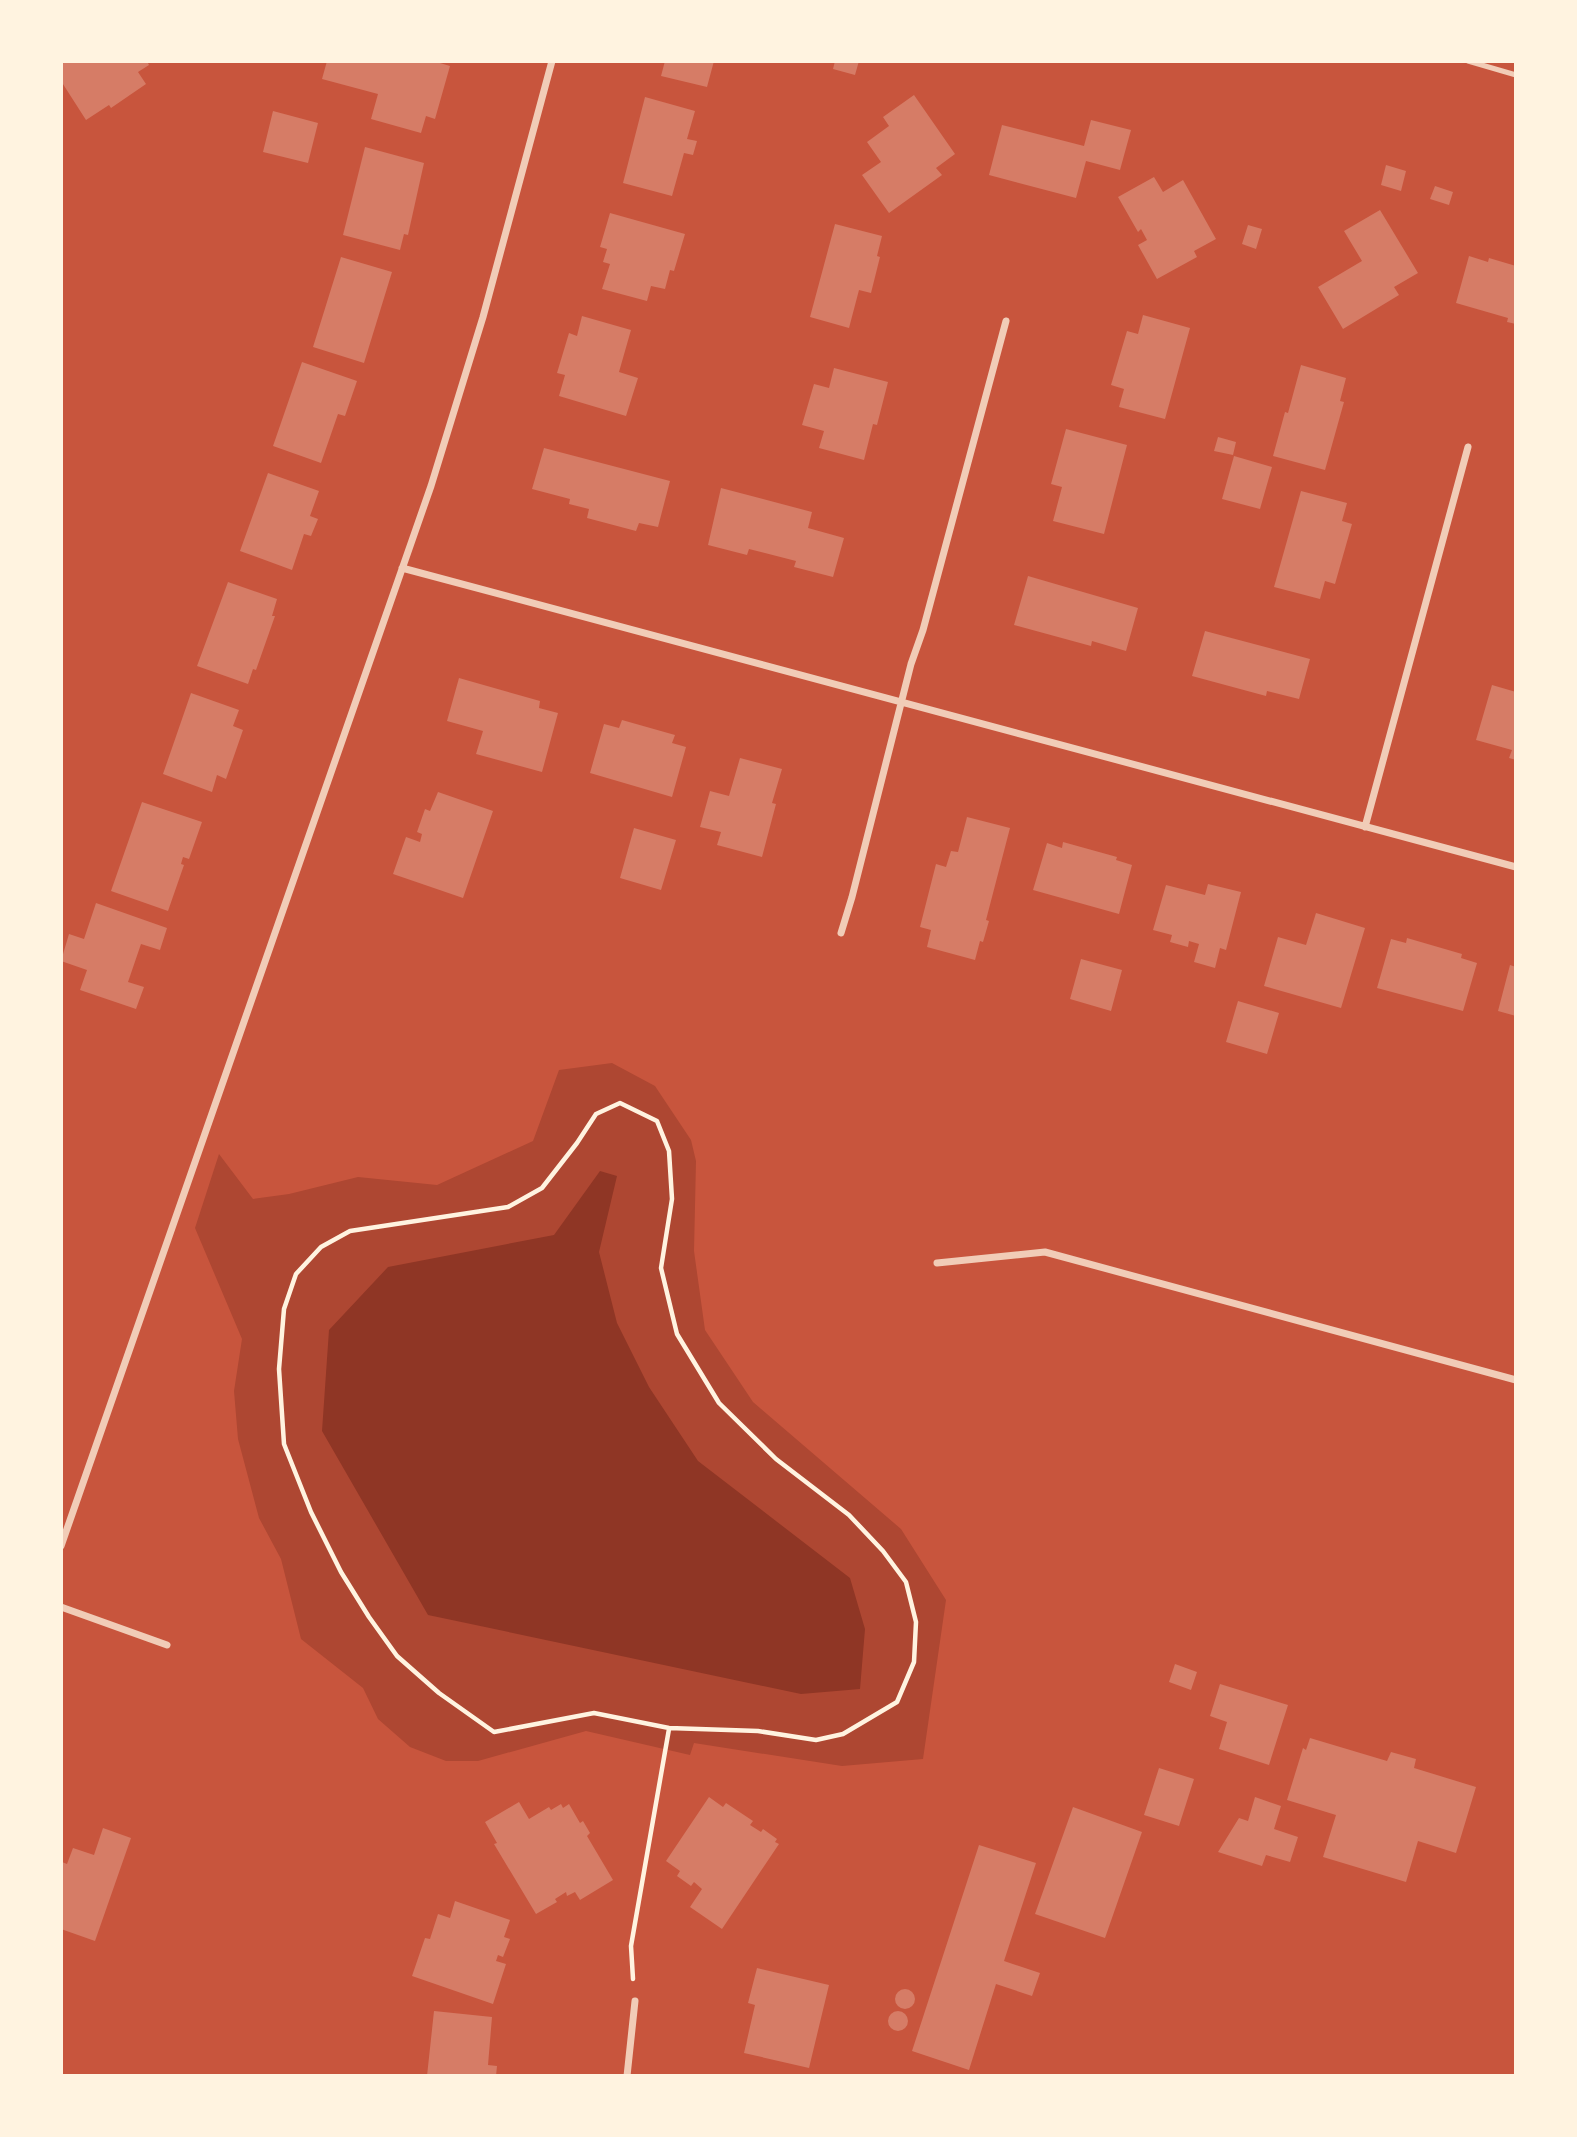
<svg xmlns="http://www.w3.org/2000/svg" width="1577" height="2137" font-family="'Noto Sans',sans-serif">
<style>
.green{fill:#ae4732}
.water{fill:#8f3625}
.building{fill:#d67c66}
.lines{fill:none;stroke-linecap:round;stroke-linejoin:round}
.path{stroke:#fff3e0;stroke-width:4.5}
.service{stroke:#f1ccb7;stroke-width:5}
.minor{stroke:#f1ccb7;stroke-width:7}
</style>
<rect width="100%" height="100%" fill="#c8553d"/>
<!-- green -->
<path class="green" d="M612 1063 655 1086 691 1140 696 1161 694 1251 705 1330 753 1402 901 1529 946 1600 923 1759 842 1766 694 1743 690 1755 586 1731 478 1761H446L410 1747 378 1719 363 1688 301 1639 281 1559 259 1518 238 1439 234 1391 242 1339 195 1228 219 1154 253 1199 289 1194 358 1177 437 1185 533 1141 559 1070Z"/>
<!-- water -->
<path class="water" d="M600 1171 617 1176 599 1252 617 1323 649 1387 698 1461 850 1578 865 1629 860 1689 801 1694 428 1615 322 1431 329 1330 388 1267 554 1235Z"/>
<!-- building -->
<path class="building" d="M61 61H147L149 65 138 72 146 84 111 108 109 105 86 120 61 81Z
M327 61H441L440 63 450 66 435 119 426 116 421 133 371 119 378 94 322 79Z
M665 61H714L707 87 661 76Z
M835 61H859L855 75 833 69Z
M914 95 955 154 936 168 942 175 889 213 862 175 881 162 867 142 889 126 883 117Z
M645 97 695 111 687 139 697 141 693 155 684 153 672 196 623 183Z
M273 111 318 123 308 163 263 152Z
M1091 120 1131 130 1120 170 1086 161 1076 198 989 175 1002 125 1084 146Z
M365 147 424 163 408 235 404 234 400 250 343 235Z
M1386 165 1406 171 1401 191 1381 185Z
M1154 177 1163 192 1183 180 1216 239 1194 251 1197 257 1157 279 1138 245 1147 240 1141 229 1138 232 1118 197Z
M1435 186 1453 192 1449 205 1430 199Z
M1380 210 1418 273 1394 287 1399 295 1343 329 1318 287 1362 261 1344 231Z
M610 213 685 234 674 271 670 270 665 289 651 286 647 301 602 289 610 264 603 262 607 249 600 247Z
M835 224 882 236 877 256 880 257 871 293 859 290 849 328 810 317Z
M1248 225 1262 229 1256 249 1242 244Z
M1469 256 1488 262 1489 258 1516 266V324L1507 322 1508 318 1456 303Z
M341 257 392 272 364 363 313 347Z
M1143 315 1190 328 1165 419 1119 407 1124 389 1111 385 1127 331 1138 334Z
M582 316 631 330 619 372 638 378 626 416 559 396 565 375 557 373 569 333 577 336Z
M302 362 357 381 345 416 338 414 321 463 273 446Z
M1301 365 1346 378 1340 401 1344 402 1325 470 1273 456 1285 412 1288 413Z
M834 368 888 382 877 425 873 424 864 460 819 448 824 431 802 425 814 384 829 388Z
M1066 429 1127 445 1104 534 1053 521 1062 487 1051 484Z
M1218 437 1236 442 1233 455 1214 451Z
M544 448 670 481 658 527 639 523 636 531 587 518 589 509 569 504 570 499 532 489Z
M1234 456 1272 467 1260 509 1222 499Z
M268 473 319 491 310 516 318 519 311 536 304 534 292 570 240 551Z
M721 488 812 512 808 528 844 538 833 577 794 567 796 561 749 549 747 555 708 545Z
M1301 491 1347 503 1342 521 1352 524 1335 584 1325 581 1320 599 1274 587Z
M1028 576 1138 608 1126 651 1092 641 1091 646 1014 625Z
M228 582 277 599 272 616H275L256 670 253 669 248 684 197 666Z
M1205 631 1310 659 1299 699 1267 691 1266 696 1192 676Z
M459 678 540 701 539 708 558 713 542 772 476 754 483 731 447 721Z
M1492 685 1516 692V760L1509 758 1512 750 1476 740Z
M191 693 239 710 233 726 243 730 226 779 217 775 212 792 163 774Z
M622 720 675 735 672 743 686 747 672 797 590 773 604 724 619 728Z
M740 758 782 769 772 803 776 804 762 857 717 845 721 832 700 827 710 791 729 796Z
M438 792 493 811 463 898 393 874 406 837 420 842 422 834 417 832 425 809 430 811Z
M142 802 202 822 189 859 183 857 181 864 184 865 168 911 111 891Z
M967 817 1010 828 986 920 989 921 983 942 980 941 975 960 927 947 931 930 920 927 936 864 946 867 951 851 958 852Z
M634 828 676 840 661 890 620 878Z
M1063 842 1117 857 1116 860 1132 865 1119 914 1033 890 1047 843 1062 848Z
M1208 884 1241 892 1226 950 1220 948 1215 968 1194 962 1199 944 1189 941 1188 947 1170 942 1172 935 1153 930 1166 885 1205 895Z
M96 903 167 928 160 950 141 944 128 982 144 987 136 1009 80 990 87 970 61 961 69 934 84 939Z
M1316 913 1365 928 1341 1008 1264 986 1278 937 1306 945Z
M1407 938 1462 954 1461 958 1477 963 1463 1011 1377 988 1391 939 1406 943Z
M1081 959 1122 970 1111 1011 1070 999Z
M1510 965 1516 967V1016L1498 1011Z
M1238 1001 1279 1013 1267 1054 1226 1042Z
M1175 1664 1197 1672 1191 1690 1169 1682Z
M1220 1684 1288 1705 1269 1765 1219 1749 1227 1722 1210 1716Z
M1310 1738 1387 1761 1391 1752 1416 1759 1414 1768 1476 1787 1456 1853 1418 1841 1406 1882 1323 1857 1336 1815 1287 1800 1303 1748 1306 1750Z
M1159 1768 1194 1779 1179 1826 1144 1815Z
M709 1797 723 1807 726 1803 753 1821 750 1825 761 1832 763 1829 777 1839 775 1842 779 1844 722 1929 690 1907 702 1889 694 1882 691 1886 677 1876 680 1871 666 1861Z
M1255 1797 1281 1806 1274 1829 1298 1837 1290 1862 1266 1855 1262 1866 1218 1852 1239 1818 1248 1821Z
M519 1802 529 1819 549 1807 551 1810 561 1804 563 1808 569 1804 580 1823 583 1821 590 1833 587 1836 613 1880 580 1900 575 1892 567 1896 566 1892 555 1899 557 1902 536 1914 494 1844 497 1843 485 1822Z
M1073 1807 1142 1832 1105 1938 1035 1914Z
M103 1828 131 1838 95 1941 61 1929V1865L62 1862 67 1864 73 1848 94 1855Z
M979 1845 1036 1863 1004 1961 1040 1973 1032 1996 996 1984 969 2070 912 2051Z
M455 1901 510 1920 504 1937 510 1939 503 1957 498 1955 496 1961 506 1964 493 2004 412 1976 425 1938 430 1939 438 1914 450 1918Z
M757 1968 829 1985 809 2068 744 2053 755 2005 748 2003Z
M895 1999a10 10 0 1 1 20 0a10 10 0 1 1-20 0Z
M434 2011 492 2017 488 2065 497 2066 496 2076H427Z
M888 2021a10 10 0 1 1 20 0a10 10 0 1 1-20 0Z"/>
<g class="lines">
<!-- path -->
<path class="path" d="M620 1103 657 1121 669 1151 672 1199 661 1268 677 1334 719 1403 776 1459 849 1515 883 1551 906 1582 916 1622 914 1662 897 1702 843 1734 816 1740 758 1731 669 1728 594 1713 494 1732 439 1693 397 1656 369 1617 341 1572 311 1512 284 1444 279 1369 284 1309 296 1274 321 1247 350 1231 508 1207 542 1188 577 1143 596 1114Z
M633 1979 631 1946 669 1729"/>
<!-- service -->
<path class="service" d="M1468 61 1516 75"/>
<!-- minor -->
<path class="minor" d="M402 568 1516 867
M1365 827 1468 447
M841 933 852 897 911 664 923 630 1006 321
M937 1263 1045 1252 1516 1380
M61 1546 431 486 483 317 552 61
M61 1607 167 1645
M627 2076 635 2001"/>
</g>
<!-- border -->
<rect width="1577" height="2137" fill="none" stroke="#fff3e0" stroke-width="126"/>
</svg>
